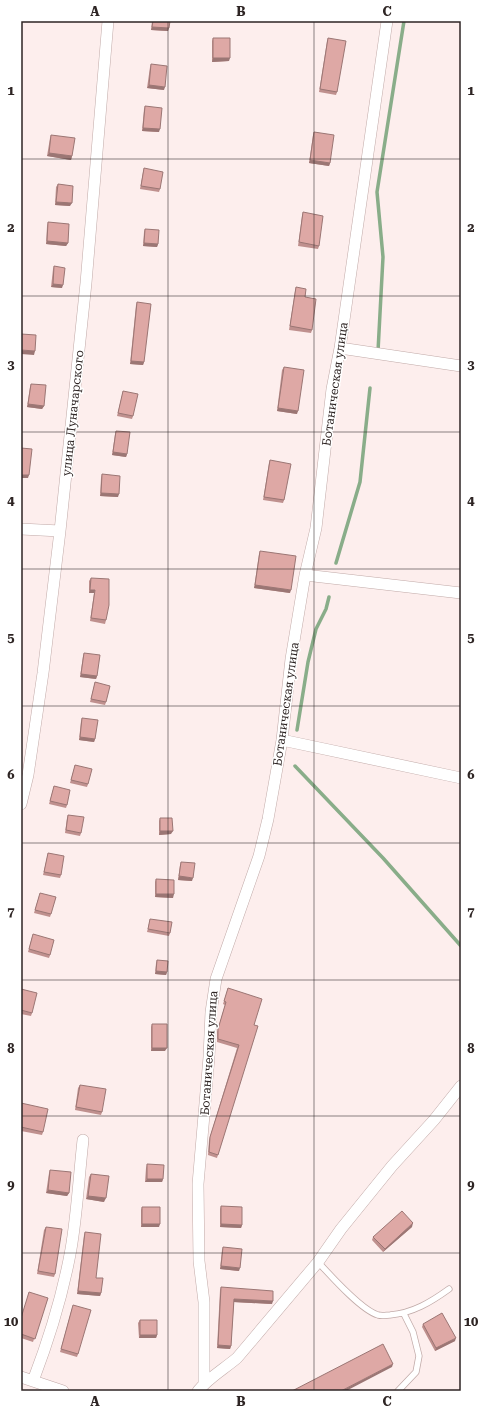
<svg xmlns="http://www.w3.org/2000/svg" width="482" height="1412" font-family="'Roboto Serif',serif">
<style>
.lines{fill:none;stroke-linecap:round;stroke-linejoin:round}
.stream{stroke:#89ad89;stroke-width:3.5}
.service-casing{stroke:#c1aaa8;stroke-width:7}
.minor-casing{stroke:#c1aaa8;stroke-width:12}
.service{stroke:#fff;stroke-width:5.5}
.minor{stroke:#fff;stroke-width:11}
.wall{fill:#bf908e}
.shaded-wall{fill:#9b7674}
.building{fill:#dea8a5;stroke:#9b7674}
.grid{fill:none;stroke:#2e2524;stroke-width:1;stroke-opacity:0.55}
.labels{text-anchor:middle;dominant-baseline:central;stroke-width:3;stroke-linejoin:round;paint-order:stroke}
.street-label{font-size:12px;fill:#2e2524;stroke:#fff}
.neatline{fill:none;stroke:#2e2524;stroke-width:1.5}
.grid-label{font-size:13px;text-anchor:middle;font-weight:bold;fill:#2e2524}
</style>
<rect width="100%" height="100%" fill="#fdeeed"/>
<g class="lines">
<!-- stream -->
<path class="stream" d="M378 351 383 257 377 192 404 21
M336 563 360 482 370 388
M297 730 308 662 316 629 326 609 329 597
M295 766 383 858 461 946"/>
<!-- service casing -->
<g class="service-casing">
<path id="service" d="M318 1262C331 1276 361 1310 378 1315 382 1316 387 1315 390 1315 413 1313 431 1302 449 1289
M398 1391 416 1372 419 1356 413 1332 404 1314"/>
</g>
<!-- minor casing -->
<g class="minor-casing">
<path id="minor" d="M340 348 461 366
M21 529 60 531
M305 575 461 593
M282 740 461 778
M21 804 28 775 43 673 60 531 86 283 108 21
M21 1377 63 1391
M33 1381C49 1339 63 1294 71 1249 77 1214 79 1176 83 1140
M204 1383V1302L199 1261 198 1184 209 1057 211 1012 216 979 259 856 268 819 282 740 291 659 305 575 316 528 332 389 340 348 387 21
M198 1391C208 1378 224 1369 237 1358L318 1262 341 1229 392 1166 434 1120 461 1086"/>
</g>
<!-- service -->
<use href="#service" class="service"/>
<!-- minor -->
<use href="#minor" class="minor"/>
</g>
<!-- wall -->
<path class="wall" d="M152 21H170L168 31 151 30Z
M213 38 229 61 212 62V41Z
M328 38 337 92 336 95 319 92 327 41Z
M151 64 164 90 147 88 150 67Z
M145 106 159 132 142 131 144 109Z
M314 132 330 163 329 166 309 163 313 135Z
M51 135 72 156 71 160 47 156 50 138Z
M144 168 160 189 159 192 140 189 143 172Z
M58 184 70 206 55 205 56 187Z
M303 212 319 246 318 249 298 246 302 216Z
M48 222 68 243 66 246 46 244 47 226Z
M145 229 158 244 157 247 143 246 144 232Z
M54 266 62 288 51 287 53 269Z
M296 287 305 297 312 330 311 333 289 330 295 291Z
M137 302 144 362 143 365 130 364 136 305Z
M284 367 297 414 277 411 282 370Z
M31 384 44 406 42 409 27 407 30 387Z
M123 391 133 416 132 419 117 416Z
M116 431 127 454 126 457 112 455 115 434Z
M270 460 284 500 283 503 263 500 269 463Z
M102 474 118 497 100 496 101 478Z
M260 551 290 593 254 588 259 554Z
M91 578 106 620 105 624 90 621 94 593H89V581Z
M84 653 97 676 96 679 80 677 83 656Z
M95 682 106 702 105 705 90 702Z
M82 718 95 739 94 742 79 740 81 721Z
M75 765 88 784 87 787 70 783Z
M54 786 67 805 66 808 49 804Z
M68 815 81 833 80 836 65 833 67 818Z
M160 818 171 834 159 835V821Z
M48 853 61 875 60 878 43 875Z
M181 862 192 881 178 880 180 865Z
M156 879 173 898 155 897V882Z
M39 896 51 914 50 917 34 913Z
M150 919 170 933 169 936 147 932Z
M32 937 50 955 49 958 28 952Z
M157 960 167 972 166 975 155 974 156 963Z
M228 988 254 1025 217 1158 208 1155 209 1140 237 1048 217 1042V1032L225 1005 223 1004Z
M21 989 32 1013 31 1016 21 1014Z
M152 1024 165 1051H151V1027Z
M80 1085 102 1112 101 1115 75 1110 78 1088Z
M21 1103 43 1132 42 1135 21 1131Z
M147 1164 163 1179 162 1182H145L146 1168Z
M50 1170 69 1193 67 1196 46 1193 49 1173Z
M91 1174 104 1202 86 1199 89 1177Z
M221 1206 242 1225 241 1228 220 1227V1209Z
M142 1207 159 1227H141V1210Z
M46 1227 55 1274 54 1277 37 1274 44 1230Z
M412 1227 383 1252 372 1240 373 1237Z
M85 1232 96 1278 101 1293 100 1296 77 1294 84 1235Z
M223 1247 239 1271 220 1269 222 1250Z
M221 1287 272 1304 234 1302 231 1346 230 1349 217 1348 220 1290Z
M48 1298 33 1342 21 1338V1317Z
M72 1308 78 1354 77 1357 60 1352Z
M140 1320 157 1335 156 1338H139L138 1323Z
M423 1324 455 1341 435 1351 422 1327Z"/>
<!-- shaded-wall -->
<path class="shaded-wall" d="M152 27 169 28 168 31 151 30Z
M213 58H230L229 61 212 62Z
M149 85 165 87 164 90 147 88Z
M143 128 160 129 159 132 142 131Z
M49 153 72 156 71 160 47 156Z
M310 160 330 163 329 166 309 163Z
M56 202 72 203 70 206 55 205Z
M47 241 68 243 66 246 46 244Z
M144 243 158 244 157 247 143 246Z
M53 284 63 285 62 288 51 287Z
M21 350 35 351 34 355 21 354Z
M131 361 144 362 143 365 130 364Z
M28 404 44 406 42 409 27 407Z
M278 408 298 411 297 414 277 411Z
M113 452 127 454 126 457 112 455Z
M21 475H29L28 478H21Z
M101 493 119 494 118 497 100 496Z
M255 585 291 590 290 593 254 588Z
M90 590H95L94 593H89Z
M81 674 97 676 96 679 80 677Z
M80 737 95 739 94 742 79 740Z
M160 831H173L171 834 159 835Z
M179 876 193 878 192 881 178 880Z
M156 894H174L173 898 155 897Z
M156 971 167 972 166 975 155 974Z
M152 1048H167L165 1051H151Z
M147 1179H163L162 1182H145Z
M48 1190 69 1193 67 1196 46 1193Z
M88 1196 106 1198 104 1202 86 1199Z
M413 1223 412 1227 383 1252 385 1249Z
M142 1224H160L159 1227H141Z
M221 1224 242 1225 241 1228 220 1227Z
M221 1266 240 1268 239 1271 220 1269Z
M78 1291 101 1293 100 1296 77 1294Z
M234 1299 273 1301 272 1304 233 1302Z
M140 1335H157L156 1338H139Z
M456 1338 455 1341 435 1351 436 1348Z
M218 1345 231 1346 230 1349 217 1348Z
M393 1364 392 1367 346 1391H341Z"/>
<!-- building -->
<path class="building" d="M153 21H170L169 28 152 27Z
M213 38H230V58H213Z
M328 38 346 41 337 92 320 89Z
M151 64 167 66 165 87 149 85Z
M145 106 162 108 160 129 143 128Z
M314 132 334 135 330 163 310 160Z
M51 135 75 138 72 156 49 153Z
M144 168 163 172 160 189 141 186Z
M58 184 73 186 72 203 56 202Z
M303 212 323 216 319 246 299 242Z
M48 222 69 224 68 243 47 241Z
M145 229 159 230 158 244 144 243Z
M54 266 65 268 63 285 53 284Z
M296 287 306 289 305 297 316 299 312 330 290 326Z
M137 302 151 304 144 362 131 361Z
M21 334 36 335 35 351 21 350Z
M284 367 304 370 298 411 278 408Z
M31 384 46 385 44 406 28 404Z
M123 391 138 394 133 416 118 413Z
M116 431 130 432 127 454 113 452Z
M21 448 32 449 29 475H21Z
M270 460 291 464 284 500 264 497Z
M102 474 120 476 119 494 101 493Z
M260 551 296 556 291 590 255 585Z
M91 578 109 579V605L106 620 91 618 95 590H90Z
M84 653 100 655 97 676 81 674Z
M95 682 110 686 106 702 91 699Z
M82 718 98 720 95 739 80 737Z
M75 765 92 769 88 784 71 780Z
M54 786 70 790 67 805 50 801Z
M68 815 84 817 81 833 66 830Z
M160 818H172L173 831H160Z
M48 853 64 856 61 875 44 872Z
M181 862 195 863 193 878 179 876Z
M156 879 174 880V894H156Z
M40 893 56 897 51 914 35 910Z
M150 919 172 922 170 933 148 929Z
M33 934 54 940 50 955 29 949Z
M157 960 168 961 167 972 156 971Z
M228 988 262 999 254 1025 258 1026 218 1155 209 1152 210 1137 239 1045 218 1039V1029L226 1002 224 1001Z
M21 989 37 993 32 1013 21 1010Z
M152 1024H167V1048H152Z
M80 1085 106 1089 102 1112 76 1107Z
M21 1103 48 1109 43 1132 21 1127Z
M147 1164 164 1165 163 1179H147Z
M50 1170 71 1172 69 1193 48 1190Z
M91 1174 109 1176 106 1198 88 1196Z
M221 1206 242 1207V1225L221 1224Z
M142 1207H160V1224H142Z
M402 1211 413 1223 385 1249 373 1237Z
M46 1227 62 1229 55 1274 38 1271Z
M85 1232 101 1234 96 1278H103L101 1293 78 1291Z
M223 1247 242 1249 240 1268 221 1266Z
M221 1287 273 1291V1301L234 1299 231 1346 218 1345Z
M29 1292 48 1298 35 1339 21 1334V1318Z
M73 1305 91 1310 78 1354 61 1349Z
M442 1313 456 1338 436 1348 423 1324Z
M140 1320H157V1335H140Z
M383 1344 393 1364 341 1391H292Z"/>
<!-- grid -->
<path class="grid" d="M168 21V1391M314 21V1391M21 159H461M21 296H461M21 432H461M21 569H461M21 706H461M21 843H461M21 980H461M21 1116H461M21 1253H461"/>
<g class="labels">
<!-- street labels -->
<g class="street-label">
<text transform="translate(335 384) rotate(-82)">Ботаническая улица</text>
<text transform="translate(73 413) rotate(-84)">улица Луначарского</text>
<text transform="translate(286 704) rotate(-82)">Ботаническая улица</text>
<text transform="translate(209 1053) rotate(-86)">Ботаническая улица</text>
</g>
</g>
<!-- border -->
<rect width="482" height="1412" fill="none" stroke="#ffffff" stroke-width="44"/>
<rect x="22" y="22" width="438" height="1368" class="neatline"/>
<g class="grid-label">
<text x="95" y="16">A</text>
<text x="241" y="16">B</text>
<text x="387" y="16">C</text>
<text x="11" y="95">1</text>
<text x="471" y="95">1</text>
<text x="11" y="232">2</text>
<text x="471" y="232">2</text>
<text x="11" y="369">3</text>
<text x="471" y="369">3</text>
<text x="11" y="505">4</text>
<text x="471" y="505">4</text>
<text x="11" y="642">5</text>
<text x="471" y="642">5</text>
<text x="11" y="779">6</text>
<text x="471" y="779">6</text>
<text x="11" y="916">7</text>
<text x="471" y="916">7</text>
<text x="11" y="1053">8</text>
<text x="471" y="1053">8</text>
<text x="11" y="1189">9</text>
<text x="471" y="1189">9</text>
<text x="11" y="1326">10</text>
<text x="471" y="1326">10</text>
<text x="95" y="1406">A</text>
<text x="241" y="1406">B</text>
<text x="387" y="1406">C</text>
</g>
</svg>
